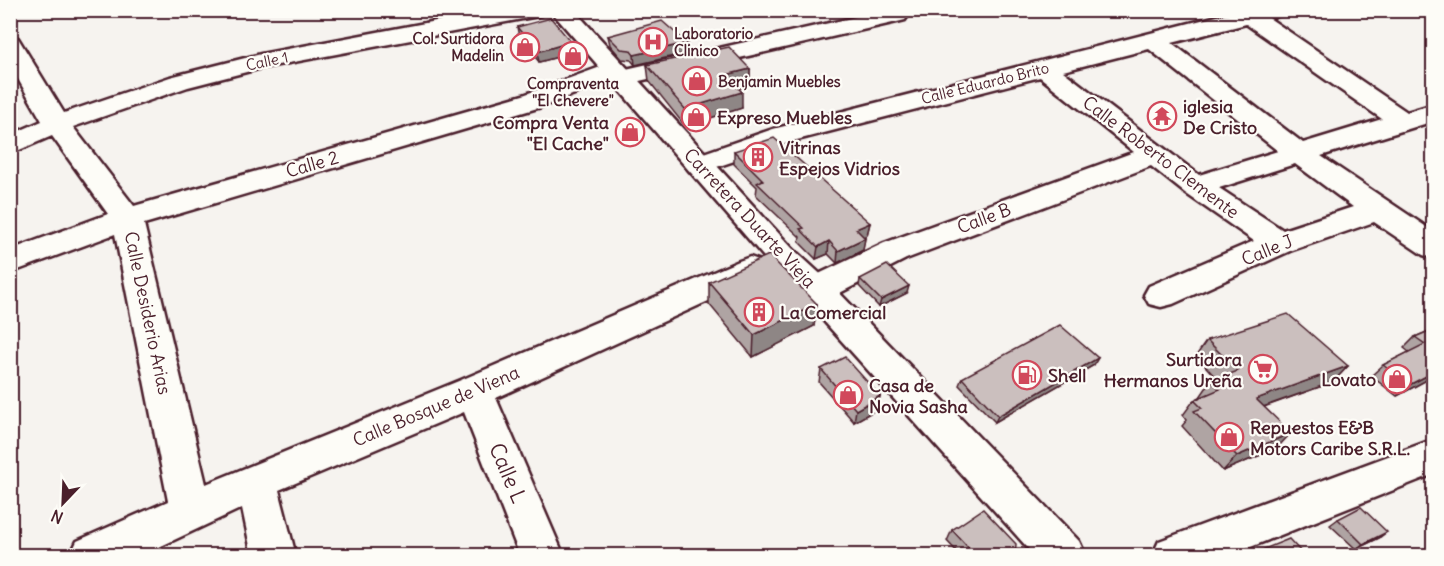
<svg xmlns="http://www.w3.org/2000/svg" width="1444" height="566" font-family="Delius,sans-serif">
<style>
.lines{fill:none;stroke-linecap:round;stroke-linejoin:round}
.minor-casing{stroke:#4a1f2b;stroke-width:5}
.major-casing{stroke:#4a1f2b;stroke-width:5}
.minor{fill:#fdfcf7;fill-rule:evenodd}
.major{fill:#fdfcf7;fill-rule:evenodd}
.wall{fill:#afa4a3;stroke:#4a1f2b;stroke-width:1.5}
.shaded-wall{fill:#8e8685;stroke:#4a1f2b;stroke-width:1.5}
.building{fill:#cbbfbe;stroke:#4a1f2b;stroke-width:1.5}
.labels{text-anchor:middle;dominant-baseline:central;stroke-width:4.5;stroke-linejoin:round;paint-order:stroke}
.far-poi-label{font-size:15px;font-weight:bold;fill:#4a1f2b;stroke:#fdfcf7;text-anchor:start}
.far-street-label{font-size:15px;fill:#4a1f2b;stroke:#fdfcf7}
.poi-label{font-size:18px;font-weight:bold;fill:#4a1f2b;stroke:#fdfcf7;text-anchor:start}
.street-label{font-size:18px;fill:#4a1f2b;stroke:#fdfcf7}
.near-street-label{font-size:21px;fill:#4a1f2b;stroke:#fdfcf7}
</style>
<rect width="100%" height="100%" fill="#f6f3ef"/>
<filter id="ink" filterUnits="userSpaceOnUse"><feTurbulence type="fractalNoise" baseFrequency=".0167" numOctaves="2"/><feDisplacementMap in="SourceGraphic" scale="12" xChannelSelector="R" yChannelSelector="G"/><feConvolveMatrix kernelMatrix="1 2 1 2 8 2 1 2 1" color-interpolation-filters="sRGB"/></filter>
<g filter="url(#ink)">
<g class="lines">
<!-- minor casing -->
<g class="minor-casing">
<path id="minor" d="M494 10H544L541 15 533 17 262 68 188 87 73 127 134 206 523 95 606 65 615 63 624 65 626 69 887 10H912L905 20 897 22 622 85 611 80 541 107 144 224 206 484 461 380 739 261 750 257 761 261 766 269 761 277 496 398 564 556H520L464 412 279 490 296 556H252L242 508 140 556H70L77 541 168 501 115 234 10 273V250L108 214 52 136 10 154V135L42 121 10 65V36L18 38 64 113 170 77 261 54Z
M1241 10H1284L1281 15 1269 18 1407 112 1434 104V121L1321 156 1434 232V258L1423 255 1374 222 1290 251 1173 304 1161 307 1149 304 1144 295 1149 286 1254 241 1185 193 1151 166 906 259 828 299 816 302 804 299 799 290 804 281 884 243 1134 152 1040 77 793 141 699 173 689 170 685 164 689 158 773 129ZM1246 24 1382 119 1303 143 1172 43ZM1149 49 1278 151 1199 175 1063 71ZM1295 164 1353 207 1283 230 1219 188Z
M1434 439V474L1228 556H1152L1159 541Z"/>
</g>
<!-- major casing -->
<g class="major-casing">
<path id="major" d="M550 10H574L792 248 828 281 1079 541 1086 556H1035L804 299 770 264Z"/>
</g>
<!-- minor -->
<use href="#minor" class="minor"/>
<!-- major -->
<use href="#major" class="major"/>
</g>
<!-- wall -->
<path class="wall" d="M517 27 571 42 573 53 539 62 519 37Z
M608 36 687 53 635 65 631 60 622 59 610 45Z
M647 65 750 69V85L739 88 742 108 685 126 649 81Z
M734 151 870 223 867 235 864 237 865 238 863 250 837 263 828 254 816 259 799 242 800 237 756 195 757 187 734 164Z
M860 279 907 293 879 307 859 286Z
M709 282 817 304 814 326 753 357 709 304Z
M1434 329V376L1397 396 1371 376 1383 365 1409 352 1404 348 1415 337Z
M1207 340 1348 366 1333 382 1264 407 1277 448 1223 471 1182 426 1187 420 1183 415 1194 400 1200 397 1211 381 1217 379 1196 356Z
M1094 365 995 422 959 385 962 378Z
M821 369 880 396 877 409 854 422 819 382Z
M1338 519 1379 538 1356 549 1330 525Z
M952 530 1015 555H960L947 541Z"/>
<!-- shaded-wall -->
<path class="shaded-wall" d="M571 42 573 53 539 62 537 52Z
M687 43V53L635 65 634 55Z
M750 69V85L726 92V75Z
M742 92V108L685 126V109Z
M870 223 867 235 854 242 856 229Z
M865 238 863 250 837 263 838 251Z
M829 241 828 254 816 259 818 247Z
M909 286 907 293 879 307 881 300Z
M817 304 814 326 753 357 754 335Z
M1098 358 1094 365 995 422 998 416Z
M1348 366 1333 382 1243 414 1256 399Z
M1434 372V376L1397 396 1409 385Z
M880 396 877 409 854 422 856 410Z
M1291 433 1277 448 1223 471 1237 456Z
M1387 532 1379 538 1356 549 1363 544Z"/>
<!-- building -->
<path class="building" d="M551 18 571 42 537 52 517 27Z
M662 21 687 43 634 55 630 50 621 49 608 36Z
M729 47 750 69 726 75 742 92 685 109 647 65Z
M774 138 870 223 856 229 865 238 838 251 829 241 818 247 800 229 804 228 757 183 763 180 734 151Z
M769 255 817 304 754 335 709 282Z
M887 265 909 286 881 300 860 279Z
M1288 314 1348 366 1256 399 1291 433 1237 456 1194 411 1202 408 1194 400 1220 389 1211 381 1238 371 1207 340Z
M1060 325 1098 358 998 416 962 378Z
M1434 329V372L1409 385 1383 365 1425 344 1415 337Z
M845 357 880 396 856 410 821 369Z
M1361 507 1387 532 1363 544 1338 519Z
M983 509 1016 544 1015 555H975L952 530Z
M1289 539 1304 555H1253L1252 554Z"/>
</g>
<!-- icons -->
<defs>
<g id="hospital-ring" transform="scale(1.5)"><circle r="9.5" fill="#fdfcf7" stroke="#d1495b" stroke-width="1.5"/><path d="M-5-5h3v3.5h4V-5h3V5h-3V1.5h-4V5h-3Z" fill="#d1495b"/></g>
<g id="shop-ring" transform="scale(1.5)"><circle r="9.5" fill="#fdfcf7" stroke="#d1495b" stroke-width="1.5"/><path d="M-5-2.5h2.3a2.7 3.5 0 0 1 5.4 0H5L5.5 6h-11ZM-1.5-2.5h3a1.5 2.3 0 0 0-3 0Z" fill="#d1495b"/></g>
<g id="temple-ring" transform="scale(1.5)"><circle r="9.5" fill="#fdfcf7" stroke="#d1495b" stroke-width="1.5"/><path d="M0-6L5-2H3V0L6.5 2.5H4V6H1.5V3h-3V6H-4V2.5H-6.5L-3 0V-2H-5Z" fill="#d1495b"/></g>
<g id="building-ring" transform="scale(1.5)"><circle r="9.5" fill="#fdfcf7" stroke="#d1495b" stroke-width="1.5"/><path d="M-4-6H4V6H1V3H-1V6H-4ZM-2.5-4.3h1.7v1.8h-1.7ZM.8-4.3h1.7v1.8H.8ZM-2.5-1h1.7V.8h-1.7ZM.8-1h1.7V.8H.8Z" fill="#d1495b"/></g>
<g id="supermarket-ring" transform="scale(1.5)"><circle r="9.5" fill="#fdfcf7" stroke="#d1495b" stroke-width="1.5"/><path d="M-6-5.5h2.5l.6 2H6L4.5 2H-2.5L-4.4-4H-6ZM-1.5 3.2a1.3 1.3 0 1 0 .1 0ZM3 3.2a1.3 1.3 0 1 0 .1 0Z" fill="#d1495b"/></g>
<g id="fuel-ring" transform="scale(1.5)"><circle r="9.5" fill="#fdfcf7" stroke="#d1495b" stroke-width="1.5"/><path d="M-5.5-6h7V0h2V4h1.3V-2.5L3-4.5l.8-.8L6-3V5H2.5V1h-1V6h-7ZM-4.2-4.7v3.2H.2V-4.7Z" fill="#d1495b"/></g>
</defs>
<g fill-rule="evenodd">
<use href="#hospital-ring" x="653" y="42"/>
<use href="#shop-ring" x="525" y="47"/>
<use href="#shop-ring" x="573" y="56"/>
<use href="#shop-ring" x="697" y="81"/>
<use href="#temple-ring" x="1162" y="116"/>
<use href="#shop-ring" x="696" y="117"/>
<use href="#shop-ring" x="630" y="132"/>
<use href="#building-ring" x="758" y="157"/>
<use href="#building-ring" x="759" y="312"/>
<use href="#supermarket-ring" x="1263" y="369"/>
<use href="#fuel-ring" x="1027" y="375"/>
<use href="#shop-ring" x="1397" y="379"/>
<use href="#shop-ring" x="848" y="395"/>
<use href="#shop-ring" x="1229" y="437"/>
</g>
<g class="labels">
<!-- far-poi labels -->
<g class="far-poi-label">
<text x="674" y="33">Laboratorio<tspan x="674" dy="17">Clinico</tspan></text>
<text x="504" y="38" text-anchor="end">Col. Surtidora<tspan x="504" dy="17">Madelin</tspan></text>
<text x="718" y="81">Benjamin Muebles</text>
<text x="573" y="83" text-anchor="middle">Compraventa<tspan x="573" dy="17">"El Chevere"</tspan></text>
</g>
<!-- far-street labels -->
<g class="far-street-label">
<text transform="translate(267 61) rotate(-12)">Calle 1</text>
<text transform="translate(985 83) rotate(-14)">Calle Eduardo Brito</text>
</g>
<!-- poi labels -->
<g class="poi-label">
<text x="1183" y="106">iglesia<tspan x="1183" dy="21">De Cristo</tspan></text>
<text x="717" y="117">Expreso Muebles</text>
<text x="609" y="122" text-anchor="end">Compra Venta<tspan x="609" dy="21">"El Cache"</tspan></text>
<text x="779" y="147">Vitrinas<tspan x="779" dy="21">Espejos Vidrios</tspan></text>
<text x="780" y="312">La Comercial</text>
<text x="1242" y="359" text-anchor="end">Surtidora<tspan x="1242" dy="21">Hermanos Ureña</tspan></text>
<text x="1048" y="375">Shell</text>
<text x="1376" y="379" text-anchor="end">Lovato</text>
<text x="869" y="385">Casa de<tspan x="869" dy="21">Novia Sasha</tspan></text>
<text x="1250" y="427">Repuestos E&amp;B<tspan x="1250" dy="21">Motors Caribe S.R.L.</tspan></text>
</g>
<!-- street labels -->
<g class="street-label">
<text transform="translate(1161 157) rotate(37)">Calle Roberto Clemente</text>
<text transform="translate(312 164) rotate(-16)">Calle 2</text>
<text transform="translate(750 218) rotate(47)">Carretera Duarte Vieja</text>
<text transform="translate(984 218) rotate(-20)">Calle B</text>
<text transform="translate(1267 250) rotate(-22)">Calle J</text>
<text transform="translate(148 313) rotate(78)">Calle Desiderio Arias</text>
<text transform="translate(436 406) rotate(-23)">Calle Bosque de Viena</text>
</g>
<!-- near-street labels -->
<g class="near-street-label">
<text transform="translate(508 473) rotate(67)">Calle L</text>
</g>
</g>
<!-- margin -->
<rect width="1444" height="566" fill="none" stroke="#fdfcf7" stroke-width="36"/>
<rect x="18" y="18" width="1408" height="530" fill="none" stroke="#4a1f2b" stroke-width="2" filter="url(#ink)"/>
<!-- north arrow -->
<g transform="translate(63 503) rotate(203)" stroke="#fdfcf7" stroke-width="4.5" paint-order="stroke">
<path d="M0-4.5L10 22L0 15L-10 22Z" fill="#4a1f2b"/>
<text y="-9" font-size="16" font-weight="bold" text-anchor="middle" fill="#4a1f2b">N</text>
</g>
</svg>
